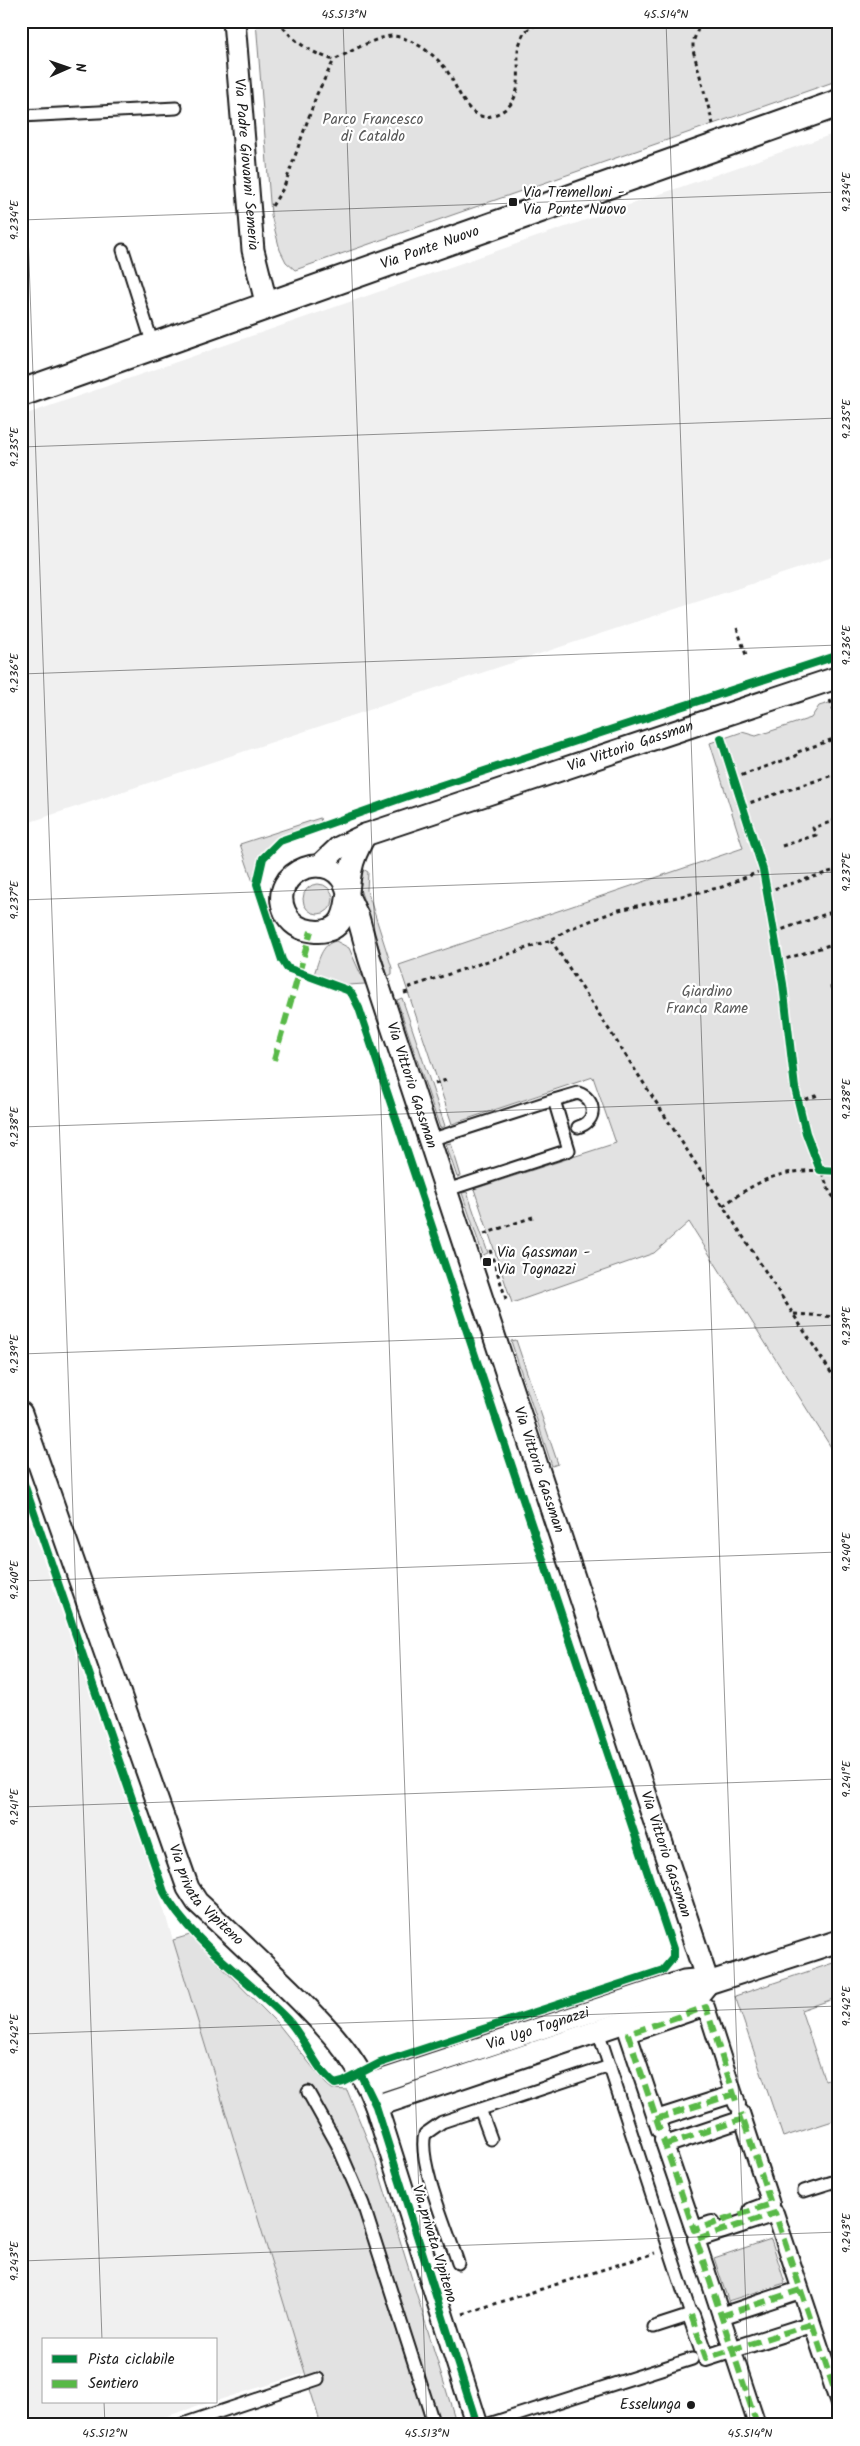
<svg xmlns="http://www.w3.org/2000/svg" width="860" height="2446" font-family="Kalam,sans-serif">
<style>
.built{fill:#f0f0f0}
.green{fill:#e2e2e2;stroke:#7f7f7f}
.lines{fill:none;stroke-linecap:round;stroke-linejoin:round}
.service-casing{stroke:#1c1c1c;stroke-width:15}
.pedestrian-casing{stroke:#1c1c1c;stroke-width:20}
.minor-casing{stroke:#1c1c1c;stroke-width:25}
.tertiary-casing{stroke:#1c1c1c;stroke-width:30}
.path{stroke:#1c1c1c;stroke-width:3;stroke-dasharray:4 4;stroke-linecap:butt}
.service{stroke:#fff;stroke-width:11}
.pedestrian{stroke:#fff;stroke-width:16}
.minor{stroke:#fff;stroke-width:21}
.tertiary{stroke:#fff;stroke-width:26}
.quiet{stroke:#58b947;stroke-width:6;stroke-dasharray:12 6;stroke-linecap:butt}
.cycleway-casing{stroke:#fff;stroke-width:11}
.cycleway{stroke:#00873e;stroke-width:8}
.ticks{fill:none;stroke:#1c1c1c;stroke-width:1;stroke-opacity:0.45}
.poi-dot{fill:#1c1c1c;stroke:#fff;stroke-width:2}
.labels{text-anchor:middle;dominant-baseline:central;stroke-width:4.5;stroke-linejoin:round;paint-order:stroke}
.park-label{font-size:15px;fill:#575757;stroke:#fff}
.street-label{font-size:15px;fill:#1c1c1c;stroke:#fff}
.poi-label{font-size:15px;fill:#1c1c1c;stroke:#fff;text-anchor:start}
.neatline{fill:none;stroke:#1c1c1c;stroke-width:2}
.ticks-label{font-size:12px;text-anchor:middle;fill:#1c1c1c}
</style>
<rect width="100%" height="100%" fill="#fff"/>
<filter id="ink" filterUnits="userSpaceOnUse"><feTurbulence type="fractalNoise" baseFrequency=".02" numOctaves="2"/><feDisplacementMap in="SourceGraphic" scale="10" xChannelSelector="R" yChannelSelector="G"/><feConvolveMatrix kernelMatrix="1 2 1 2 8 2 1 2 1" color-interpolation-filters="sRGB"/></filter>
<g filter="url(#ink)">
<!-- built -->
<path class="built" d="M839 132V555L21 825V416Z
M21 1495 158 1891 305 2373 216 2401V2340H44V2402H211L139 2425H21Z"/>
<!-- green -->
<path class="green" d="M256 21H839V80L295 270 286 262 280 250 271 215Z
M839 700V1460L689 1222 654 1253 512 1303 474 1189 616 1143 593 1077 452 1124 399 965 743 848 710 743 742 732 756 736 811 718 819 706Z
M320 818 321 822C286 834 251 841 255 888L240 844Z
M363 869 368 872 367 890 392 968V974L388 976 360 889Z
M303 899a15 15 0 1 1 30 0a15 15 0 1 1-30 0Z
M336 941 349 948 365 984 348 985 314 974C319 961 321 944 336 941Z
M402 998 445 1126 440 1128 397 1000Z
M451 1143 461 1176 457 1177 446 1144Z
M467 1192 488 1253 483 1255 462 1193Z
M516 1340 558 1464 552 1466 511 1341Z
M190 1935 279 2025 326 2084 332 2089 347 2090 374 2156 457 2425H321L173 1940Z
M839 1961V1997L801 2010 825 2081 839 2076V2119L783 2137 735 1996Z
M771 2239 785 2283 728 2301 729 2303 714 2258Z"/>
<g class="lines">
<!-- service casing -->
<g class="service-casing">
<path id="service" d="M21 116 176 108
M123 250 153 345
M554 1100 578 1093C597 1099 597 1122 578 1127
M430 1140 554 1100 569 1150 447 1190
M598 2031 691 2315 654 2327
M308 2092 337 2144 363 2204 434 2425
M480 2109 491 2139
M804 2191 839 2180
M458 2263C449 2234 417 2161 425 2134L442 2122 610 2066
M180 2425 318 2379
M486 2425 692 2359"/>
</g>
<!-- pedestrian casing -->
<g class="pedestrian-casing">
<path id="pedestrian" d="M741 2113 771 2204 752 2211
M656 2119 734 2094
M660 2130 628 2034 706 2007 737 2104
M663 2139 694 2230 712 2224
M665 2145 743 2119
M691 2315 706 2358 812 2324
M721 2316 800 2290
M757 2425 696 2239 775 2213 839 2404"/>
</g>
<!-- minor casing -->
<g class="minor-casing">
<g id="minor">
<path id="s1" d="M234 21 253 250 267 306"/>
<path id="s2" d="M319 866 338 848 365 835 839 677"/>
<path d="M348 892C335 843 266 871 285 912 290 923 300 930 312 931 353 936 345 895 351 870 353 858 359 846 365 835"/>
<path id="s3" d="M348 896 358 917 369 957 708 1983"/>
<path id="s4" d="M21 1413 188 1888 197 1902C222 1925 246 1948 270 1971 311 2011 356 2051 376 2106L477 2425"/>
<path id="s5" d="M368 2085 684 1981 695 1980 708 1983 839 1941"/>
<path d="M376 2106 690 2000 699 1994 708 1983"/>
</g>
</g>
<!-- tertiary casing -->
<g class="tertiary-casing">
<g id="tertiary">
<path id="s6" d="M21 393 839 103"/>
</g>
</g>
<!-- path -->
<path class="path" d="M278 21C294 42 309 52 334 60 348 53 379 35 394 36 412 38 434 54 445 68 457 83 467 126 494 115 500 113 509 108 512 102 522 87 517 67 518 50 519 44 522 38 524 32L542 21
M607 21 636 25 662 21
M701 21 693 42V50L713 124
M272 206 284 187 317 94 334 60
M737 628 747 658
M830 700 839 725
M721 738 763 870 783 984 795 1088 806 1133 830 1193 839 1203
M734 778 796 756 795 753 839 737
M743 805 839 773
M328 824 331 831
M782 846 816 835 813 828 839 819
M767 891 839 869
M775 932 832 912
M551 940 839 1385
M779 961 839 942
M830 988 839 985
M404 993 408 992 410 987 551 940 569 929 619 910 722 887 763 870
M435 1084 446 1080
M798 1102 818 1095
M723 1206C764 1175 787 1168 839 1171
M484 1234 533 1217
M490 1250 507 1302
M794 1314 839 1317
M463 2314 655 2253"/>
<!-- service -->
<use href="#service" class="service"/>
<!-- pedestrian -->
<use href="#pedestrian" class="pedestrian"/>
<!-- minor -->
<use href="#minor" class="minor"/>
<!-- tertiary -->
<use href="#tertiary" class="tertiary"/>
<!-- quiet -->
<path class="quiet" d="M274 1060 311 931
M656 2119 734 2094
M660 2130 628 2034 706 2007 737 2104
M663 2139 694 2230 771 2204 741 2113
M665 2145 743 2119
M691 2315 706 2358 812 2324
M721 2316 800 2290
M757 2425 696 2239 775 2213 839 2404"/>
<!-- cycleway casing -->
<g class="cycleway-casing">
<path id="cycleway" d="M721 738 763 870 783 984 795 1088 806 1133 820 1170 839 1171
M21 1475 164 1892C188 1939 250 1981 287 2019 306 2039 314 2068 335 2084L343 2082 380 2063 663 1970 673 1958V1949L359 1008 352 994 347 990 287 968 282 960 257 884 263 858 280 841 405 797 839 655
M360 2073 376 2106 477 2425"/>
</g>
<!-- cycleway -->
<use href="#cycleway" class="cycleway"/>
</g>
</g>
<!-- ticks -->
<path class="ticks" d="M343 21 427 2425M666 21 750 2425M21 33 102 2340M21 220 839 192M21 447 839 418M21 674 839 645M21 900 839 872M21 1127 839 1099M21 1354 839 1325M21 1581 839 1552M21 1807 839 1779M21 2034 839 2006M21 2261 839 2232M104 2402 105 2425"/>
<!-- markers -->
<g class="poi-dot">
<rect x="508" y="197" width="10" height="10" rx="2.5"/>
<rect x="482" y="1257" width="10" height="10" rx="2.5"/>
<circle cx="691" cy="2405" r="5"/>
</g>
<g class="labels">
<!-- park labels -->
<g class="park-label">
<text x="373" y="120">Parco Francesco<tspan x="373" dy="17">di Cataldo</tspan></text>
<text x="707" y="992">Giardino<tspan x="707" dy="17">Franca Rame</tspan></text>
</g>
<!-- street labels -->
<g class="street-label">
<text stroke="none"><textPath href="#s1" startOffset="144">Via Padre Giovanni Semeria</textPath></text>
<text stroke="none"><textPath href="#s6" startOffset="434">Via Ponte Nuovo</textPath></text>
<text stroke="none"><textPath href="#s2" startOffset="336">Via Vittorio Gassman</textPath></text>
<text stroke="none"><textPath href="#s3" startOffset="200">Via Vittorio Gassman</textPath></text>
<text stroke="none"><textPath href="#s3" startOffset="605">Via Vittorio Gassman</textPath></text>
<text stroke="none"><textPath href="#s3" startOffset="1010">Via Vittorio Gassman</textPath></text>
<text stroke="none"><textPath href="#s4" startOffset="519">Via privata Vipiteno</textPath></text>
<text stroke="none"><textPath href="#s5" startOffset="179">Via Ugo Tognazzi</textPath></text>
<text transform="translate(434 2244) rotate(73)">Via privata Vipiteno</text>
</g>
<!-- poi labels -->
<g class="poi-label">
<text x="523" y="193">Via Tremelloni -<tspan x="523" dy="17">Via Ponte Nuovo</tspan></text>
<text x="497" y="1253">Via Gassman -<tspan x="497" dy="17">Via Tognazzi</tspan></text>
<text x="681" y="2405" text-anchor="end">Esselunga</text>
</g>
</g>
<!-- margin -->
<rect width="860" height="2446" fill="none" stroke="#fff" stroke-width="55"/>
<!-- legend -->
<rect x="42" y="2338" width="175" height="65" fill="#ffffff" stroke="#a4a4a4"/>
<rect x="52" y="2355" width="25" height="8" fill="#00873e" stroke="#a4a4a4"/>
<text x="88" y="2364" font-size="15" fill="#1c1c1c">Pista ciclabile</text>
<rect x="52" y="2380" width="25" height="8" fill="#58b947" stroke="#a4a4a4"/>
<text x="88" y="2388" font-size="15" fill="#1c1c1c">Sentiero</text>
<!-- north arrow -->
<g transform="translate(68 68) rotate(88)" stroke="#ffffff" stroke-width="4" paint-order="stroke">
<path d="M0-4L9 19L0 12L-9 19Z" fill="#1c1c1c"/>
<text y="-8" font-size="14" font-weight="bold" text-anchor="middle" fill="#1c1c1c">N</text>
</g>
<rect x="28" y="28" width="804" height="2390" class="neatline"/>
<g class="ticks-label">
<text x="344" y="18">45.513°N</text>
<text x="666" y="18">45.514°N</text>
<text transform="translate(846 192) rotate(-90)" y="4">9.234°E</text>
<text transform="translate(14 220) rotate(-90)" y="4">9.234°E</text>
<text transform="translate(846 419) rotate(-90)" y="4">9.235°E</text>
<text transform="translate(14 447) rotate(-90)" y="4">9.235°E</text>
<text transform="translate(846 645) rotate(-90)" y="4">9.236°E</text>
<text transform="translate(14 673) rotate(-90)" y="4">9.236°E</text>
<text transform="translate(846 872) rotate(-90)" y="4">9.237°E</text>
<text transform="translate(14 900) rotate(-90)" y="4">9.237°E</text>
<text transform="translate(846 1099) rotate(-90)" y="4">9.238°E</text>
<text transform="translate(14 1127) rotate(-90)" y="4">9.238°E</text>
<text transform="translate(846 1326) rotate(-90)" y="4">9.239°E</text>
<text transform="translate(14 1354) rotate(-90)" y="4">9.239°E</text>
<text transform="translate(846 1552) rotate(-90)" y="4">9.240°E</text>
<text transform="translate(14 1580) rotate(-90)" y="4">9.240°E</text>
<text transform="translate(846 1779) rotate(-90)" y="4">9.241°E</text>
<text transform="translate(14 1807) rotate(-90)" y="4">9.241°E</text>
<text transform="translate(846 2006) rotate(-90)" y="4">9.242°E</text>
<text transform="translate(14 2034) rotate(-90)" y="4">9.242°E</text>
<text transform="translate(846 2233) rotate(-90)" y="4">9.243°E</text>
<text transform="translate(14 2261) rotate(-90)" y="4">9.243°E</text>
<text x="105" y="2437">45.512°N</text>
<text x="427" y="2437">45.513°N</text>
<text x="750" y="2437">45.514°N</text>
</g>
</svg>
